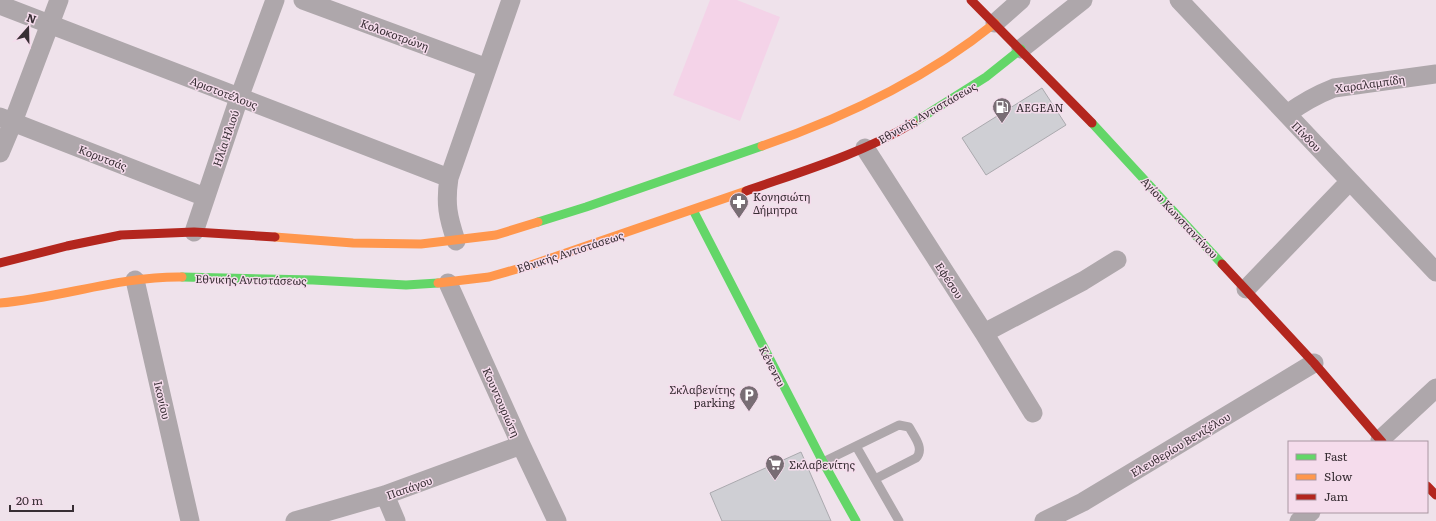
<svg xmlns="http://www.w3.org/2000/svg" width="1436" height="521" font-family="Literata,serif">
<style>
.green{fill:#f4d3e8}
.building{fill:#cfcfd4;stroke:#aaa9ae}
.lines{fill:none;stroke-linecap:round;stroke-linejoin:round}
.lane{stroke:#aea7ab;stroke-width:9}
.street{stroke:#aea7ab;stroke-width:19}
.fast{stroke:#63d668;stroke-width:9}
.slow{stroke:#ff974d;stroke-width:9}
.jam{stroke:#b3261e;stroke-width:9}
.labels{text-anchor:middle;dominant-baseline:central;stroke-width:3;stroke-linejoin:round;paint-order:stroke}
.street-label{font-size:11px;fill:#382e34;stroke:#f5dcec}
.poi-label{font-size:11px;fill:#382e34;stroke:#f5dcec;text-anchor:start}
</style>
<rect width="100%" height="100%" fill="#efe2eb"/>
<!-- green -->
<path class="green" d="M710 0H737L780 17 740 121 673 95Z"/>
<!-- building -->
<path class="building" d="M1042 88 1066 125 986 175 962 138Z
M801 452 831 521H722L710 493Z"/>
<g class="lines">
<!-- lane -->
<path class="lane" d="M856 446 899 521
M823 462 899 425 909 427C914 436 925 449 916 458L875 479"/>
<!-- street -->
<path class="street" d="M303 0 487 68
M1179 0 1436 272
M0 5 449 178
M995 23 1021 0
M1021 49 1083 0
M1287 114C1302 103 1316 95 1334 88L1436 74
M0 117 205 197
M865 148 984 333 1033 413
M0 153 13 122 59 0
M194 232 239 98 275 0
M456 241C448 217 445 204 449 178L511 0
M135 280 190 521
M448 283 521 445 557 521
M1246 289 1350 181
M984 333 1083 281 1117 260
M1380 440 1436 388
M385 495 396 521
M295 521 385 495 521 445
M1044 521 1083 502 1314 363
M1299 521 1311 512"/>
<!-- fast -->
<path class="fast" d="M913 123 986 77 1021 49
M1092 123 1222 264
M693 210 823 462 856 521
M538 222 586 207 762 146
M182 277 313 280 406 285 438 283"/>
<!-- slow -->
<path class="slow" d="M762 146C846 117 926 79 995 23
M275 237 353 243 421 244 496 235 538 222
M438 283 489 277 531 265 746 191
M0 303C61 298 120 276 182 277"/>
<!-- jam -->
<path class="jam" d="M971 0 1092 123
M746 191C803 171 861 154 913 123
M0 263 67 246 121 235 194 232 275 237
M1222 264 1314 363 1382 442
M1427 486 1436 495"/>
</g>
<!-- icons -->
<defs>
<g id="fuel-pin" transform="scale(1)"><path d="M0 17L-7.5 6A9.5 9.5 0 1 1 7.5 6Z" fill="#786d74" stroke="#f5dcec"/><path d="M-5.5-6h7V0h2V4h1.3V-2.5L3-4.5l.8-.8L6-3V5H2.5V1h-1V6h-7ZM-4.2-4.7v3.2H.2V-4.7Z" fill="#fff"/></g>
<g id="pharmacy-pin" transform="scale(1)"><path d="M0 17L-7.5 6A9.5 9.5 0 1 1 7.5 6Z" fill="#786d74" stroke="#f5dcec"/><path d="M-2-6h4v4h4v4h-4v4h-4v-4h-4v-4h4Z" fill="#fff"/></g>
<g id="parking-pin" transform="scale(1)"><path d="M0 17L-7.5 6A9.5 9.5 0 1 1 7.5 6Z" fill="#786d74" stroke="#f5dcec"/><path d="M-3.5-5.5H1a3.5 3.5 0 0 1 0 7H-1V5.5H-3.5ZM-1-3.4V-.6H.8a1.4 1.4 0 0 0 0-2.8Z" fill="#fff"/></g>
<g id="supermarket-pin" transform="scale(1)"><path d="M0 17L-7.5 6A9.5 9.5 0 1 1 7.5 6Z" fill="#786d74" stroke="#f5dcec"/><path d="M-6-5.5h2.5l.6 2H6L4.5 2H-2.5L-4.4-4H-6ZM-1.5 3.2a1.3 1.3 0 1 0 .1 0ZM3 3.2a1.3 1.3 0 1 0 .1 0Z" fill="#fff"/></g>
</defs>
<g fill-rule="evenodd">
<use href="#fuel-pin" x="1002" y="107"/>
<use href="#pharmacy-pin" x="739" y="202"/>
<use href="#parking-pin" x="749" y="395"/>
<use href="#supermarket-pin" x="775" y="464"/>
</g>
<g class="labels">
<!-- street labels -->
<g class="street-label">
<text transform="translate(395 34) rotate(20)">Κολοκοτρώνη</text>
<text transform="translate(1370 83) rotate(-8)">Χαραλαμπίδη</text>
<text transform="translate(224 92) rotate(21)">Αριστοτέλους</text>
<text transform="translate(927 112) rotate(-30)">Εθνικής Αντιστάσεως</text>
<text transform="translate(1307 136) rotate(46)">Πίνδου</text>
<text transform="translate(225 138) rotate(-71)">Ηλία Ηλιού</text>
<text transform="translate(103 157) rotate(21)">Κορυτσάς</text>
<text transform="translate(1180 217) rotate(47)">Αγίου Κωνσταντίνου</text>
<text transform="translate(570 251) rotate(-18)">Εθνικής Αντιστάσεως</text>
<text transform="translate(251 279) rotate(1)">Εθνικής Αντιστάσεως</text>
<text transform="translate(950 280) rotate(57)">Εφέσου</text>
<text transform="translate(773 366) rotate(63)">Κένεντυ</text>
<text transform="translate(163 400) rotate(77)">Ικονίου</text>
<text transform="translate(502 402) rotate(66)">Κουντουριώτη</text>
<text transform="translate(1180 444) rotate(-31)">Ελευθερίου Βενιζέλου</text>
<text transform="translate(409 487) rotate(-20)">Παπάγου</text>
</g>
<!-- poi labels -->
<g class="poi-label">
<text x="1016" y="107">AEGEAN</text>
<text x="753" y="196">Κονησιώτη<tspan x="753" dy="13">Δήμητρα</tspan></text>
<text x="735" y="389" text-anchor="end">Σκλαβενίτης<tspan x="735" dy="13">parking</tspan></text>
<text x="789" y="464">Σκλαβενίτης</text>
</g>
</g>
<!-- legend -->
<rect x="1288" y="441" width="140" height="72" fill="#f5dcec" stroke="#a996a2"/>
<rect x="1296" y="454" width="20" height="6" fill="#63d668" stroke="#a996a2"/>
<text x="1324" y="461" font-size="12" fill="#382e34">Fast</text>
<rect x="1296" y="474" width="20" height="6" fill="#ff974d" stroke="#a996a2"/>
<text x="1324" y="481" font-size="12" fill="#382e34">Slow</text>
<rect x="1296" y="494" width="20" height="6" fill="#b3261e" stroke="#a996a2"/>
<text x="1324" y="501" font-size="12" fill="#382e34">Jam</text>
<!-- north arrow -->
<g transform="translate(28 28) rotate(20)" stroke="#f5dcec" stroke-width="3" paint-order="stroke">
<path d="M0-3L7 15L0 10L-7 15Z" fill="#382e34"/>
<text y="-6" font-size="11" font-weight="bold" text-anchor="middle" fill="#382e34">N</text>
</g>
<!-- scale -->
<path d="M10 505v6h63v-6" fill="none" stroke="#382e34" stroke-width="2"/>
<text x="16" y="505" font-size="12" fill="#382e34" stroke="#f5dcec" stroke-width="3" paint-order="stroke">20 m</text>
</svg>
